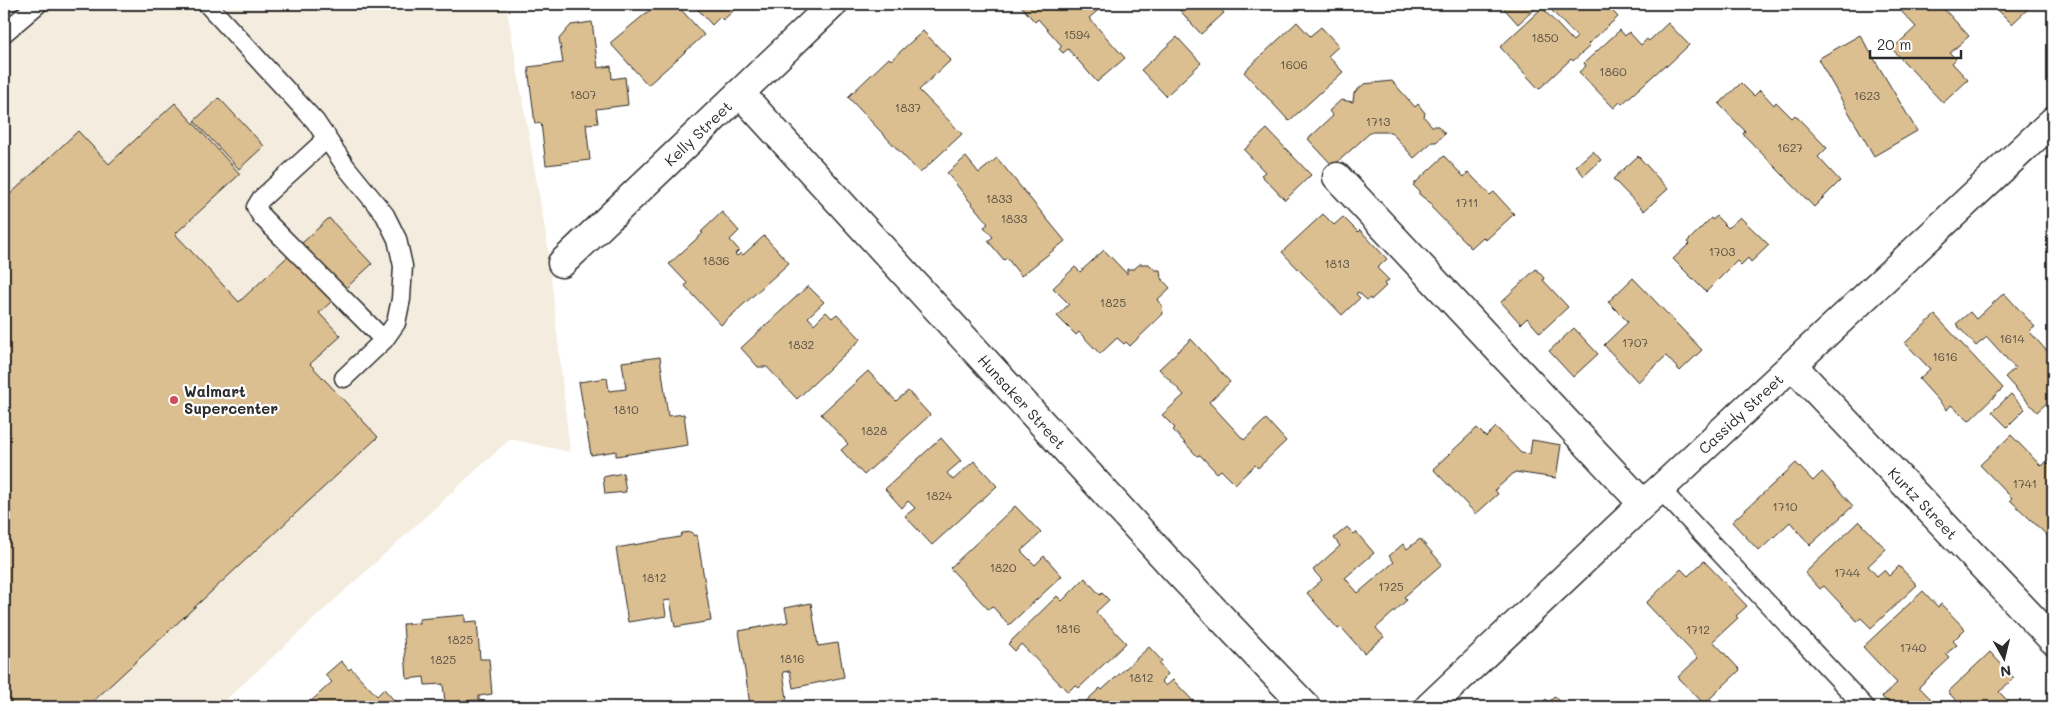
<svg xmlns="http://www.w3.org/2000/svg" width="2057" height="711" font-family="Mali,sans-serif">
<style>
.built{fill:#f4ecde}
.building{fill:#dcbf90;stroke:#2b2b2b}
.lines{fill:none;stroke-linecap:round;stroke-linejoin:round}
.service-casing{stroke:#2b2b2b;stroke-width:21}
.minor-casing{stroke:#2b2b2b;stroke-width:31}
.secondary-casing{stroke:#2b2b2b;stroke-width:31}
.service{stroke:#fff;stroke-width:18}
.minor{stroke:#fff;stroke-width:28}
.secondary{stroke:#fff;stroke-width:28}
.poi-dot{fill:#d1495b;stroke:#fff;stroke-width:2}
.labels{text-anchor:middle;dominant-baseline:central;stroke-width:4.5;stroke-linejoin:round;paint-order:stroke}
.number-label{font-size:12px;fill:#575044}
.street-label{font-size:15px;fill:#2b2b2b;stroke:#fff}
.poi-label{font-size:15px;font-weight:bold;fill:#2b2b2b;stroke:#fff;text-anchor:start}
</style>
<rect width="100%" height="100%" fill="#fff"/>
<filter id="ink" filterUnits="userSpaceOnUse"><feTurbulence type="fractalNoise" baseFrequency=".02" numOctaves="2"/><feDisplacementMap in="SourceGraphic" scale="10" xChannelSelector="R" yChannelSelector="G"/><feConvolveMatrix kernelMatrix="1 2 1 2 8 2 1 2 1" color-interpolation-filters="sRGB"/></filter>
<g filter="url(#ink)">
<!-- built -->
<path class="built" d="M4 4H506L547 241 570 452 510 439 218 707H4Z"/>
<!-- building -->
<path class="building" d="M663 4H676L704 35 648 85 610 43 656 5 659 7Z
M693 4H741L723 20 720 17 712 25Z
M1021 4H1101L1103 6 1089 18 1125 58 1097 82 1068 49 1063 53 1059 49 1062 46 1038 19 1035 22 1020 5Z
M1179 4H1216L1224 13 1201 34 1176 6Z
M1500 4H1540L1518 24Z
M1560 4H1606L1618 17 1588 44 1590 46 1573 61 1571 59 1539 89 1500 47 1542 8 1573 41 1577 37 1552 11Z
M1909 4H1944L1947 7 1944 9 1969 36 1950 53 1956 59 1952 63 1968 80 1943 103 1892 49 1916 27 1901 11Z
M1992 4H2033L2012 24Z
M592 22 598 68 611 66 612 79 625 77 628 105 596 109 598 123 586 124 590 160 546 165 541 123 535 124 528 67 563 63 559 39 571 25Z
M1297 22 1310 36 1321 27 1339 46 1328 56 1343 72 1289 121 1244 72Z
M1668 23 1689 45 1667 66 1665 65 1622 104 1620 102 1614 108 1579 72 1586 66 1584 63 1620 30 1625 36 1629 32 1641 45 1647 39 1649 41Z
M923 31 951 60 919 90 962 134 920 173 848 97 889 58 891 60Z
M1860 35 1917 131 1874 156 1818 59Z
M1177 37 1201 63 1166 96 1141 70Z
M1392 81 1415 107 1418 104 1425 113 1424 117 1432 126H1438L1445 134 1436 142H1432L1414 158 1391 132H1371L1333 166 1308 139 1333 116 1329 111 1341 100 1353 102 1354 93 1364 84Z
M1741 83 1754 96 1760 90 1774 105 1776 102 1792 118 1795 115 1827 148 1818 157 1840 181 1814 207 1743 134 1745 131 1719 104Z
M219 98 264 146 239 169 194 121Z
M175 103 240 174 175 234 239 302 329 218 372 264 319 313 341 336 310 364 378 437 87 707H4V200L78 131 109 164Z
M1267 129 1311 175 1285 200 1261 175 1265 172 1244 150Z
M1593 151 1601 160 1584 176 1576 166Z
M1444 156 1464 177 1468 172 1490 195 1494 192 1514 214 1486 240 1483 237 1471 248 1431 207 1433 205 1419 194V191L1413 185Z
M1638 156 1668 189 1644 211 1613 179Z
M966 157 979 173 997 158 1065 241 1021 276 1007 258 1004 260 988 241 993 237 984 227 988 224 947 173Z
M722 212 739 231 730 240 739 250 735 254 737 256 741 253 743 255 764 236 789 263 721 325 685 286 687 283 669 264 703 233 701 232Z
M1323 214 1334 225 1343 217 1358 232 1360 230 1387 259 1377 268 1389 280 1384 284 1386 286 1371 300 1370 298 1367 300 1358 292 1356 294 1360 298 1342 315 1282 252Z
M1716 216 1728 228 1740 217 1769 245 1751 262 1748 258 1741 265 1737 261 1706 292 1673 259 1689 244 1687 242 1711 218 1713 220Z
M1104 250 1127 274V269H1134L1140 264H1149L1155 270H1160L1161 278 1170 288 1157 300 1162 305 1163 314 1130 346 1126 342 1124 344 1117 338 1100 354 1079 332 1076 335 1057 316 1069 304 1053 288 1075 267 1080 272Z
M1536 269 1544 278 1543 280 1568 307 1540 333 1527 318 1521 324 1501 302Z
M1633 278 1702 350 1680 371 1666 356 1638 382 1604 345 1628 322 1608 302Z
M808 286 824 302 808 317 814 324 826 312 832 318 837 314 861 339 797 399 767 367H758L741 348Z
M2004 293 2035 327 2029 331 2053 358V397L2037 412 2005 377 2015 368 1987 337 1976 346 1956 324 1970 312 1976 319Z
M1935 315 2003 388 1969 421 1951 405 1947 410 1919 379 1930 369 1905 343Z
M1574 328 1598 354 1573 377 1549 351Z
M1191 339 1230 382 1209 402 1244 440 1266 419 1286 441 1258 468 1255 465 1235 484 1221 470 1217 473 1200 455 1197 456 1173 430 1175 428 1162 415 1184 395 1159 369Z
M660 357 668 416 684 414 688 445 616 456V451L591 455 579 382 607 378 609 391 626 389 622 362Z
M868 371 896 401 908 391 930 415 864 475 841 450 848 444 821 414Z
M2011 394 2025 409 2007 427 1992 412Z
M1496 427 1521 453 1530 454 1532 440 1561 445 1556 478 1515 472 1495 490 1498 494 1476 514 1433 469 1477 428 1486 437Z
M2011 435 2041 466 2046 461 2053 468 2052 540 2010 500 2012 498 1980 465Z
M941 438 961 461 947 473 953 480 974 461 997 486 932 545 905 516 915 508 908 501 902 508 885 489Z
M1796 463 1813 481 1822 472 1853 506 1810 545 1790 522 1759 551 1732 522Z
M623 473 626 492 605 494 603 477Z
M1015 506 1041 533 1021 551 1035 565 1044 556 1062 576 1009 625 992 606 988 609 950 568Z
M1859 521 1886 549 1868 566 1877 576 1884 570 1889 576 1899 566 1917 585 1871 628 1861 618 1857 621 1824 586 1820 589 1805 573Z
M1347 527 1354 534 1356 532 1374 553 1345 578 1358 593 1394 562 1389 556 1403 544 1407 549 1420 539 1442 564 1404 597 1407 600 1376 628 1384 637 1364 653 1341 627 1338 629 1307 593 1322 580 1313 570 1340 546 1334 538Z
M692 532 694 536 697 535 711 621 675 627 670 600 664 601 666 616 628 622 616 548 680 537 682 533Z
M1704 561 1747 606 1736 616 1738 618 1713 641 1740 670 1704 704 1678 677 1698 658 1646 603 1681 569 1688 576Z
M1085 578 1100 595 1102 593 1109 600 1096 612 1126 643 1079 688 1075 685 1068 692 1021 644 1015 651 1008 644 1057 596 1062 601Z
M1923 591 1938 607 1941 604 1965 629 1953 641 1957 645 1946 654 1950 658 1919 687 1931 699 1922 707H1892L1882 697 1897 683 1863 647Z
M811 603 818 646 838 643 844 677 793 688 790 671 783 672 787 699 750 705 739 631 788 622 785 608Z
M465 615V622L477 621 480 659H489L492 694 479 696V700L445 702 443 684 425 685 424 677 407 679 403 624 419 623V619Z
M1149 647 1162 661 1159 664 1168 674 1161 681 1166 686 1173 680 1195 703 1190 707H1080L1100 688 1102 690Z
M1990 652 2014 678 1999 692 2014 707H1962L1948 692Z
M341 661 349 670 351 668 377 696 384 689 400 707H307L308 704 332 682 325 675Z
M1555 696 1561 703 1557 707H1537L1546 699 1549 702Z"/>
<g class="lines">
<!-- service casing -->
<g class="service-casing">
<path id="service" d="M207 4 315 121 346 167 385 215 397 239 403 266 401 299 396 323 384 340 344 378
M4 33 38 4
M326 135 319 146 261 199 256 207 262 217 384 340
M1660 489 1865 707"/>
</g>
<!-- minor casing -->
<g class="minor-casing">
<g id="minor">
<path id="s1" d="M740 93 1177 571 1306 707"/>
<path d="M1337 177 1643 504"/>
<path id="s2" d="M562 263 833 4"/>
<path id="s3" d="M1793 366 2053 640"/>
</g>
</g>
<!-- secondary casing -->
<g class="secondary-casing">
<g id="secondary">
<path id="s4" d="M1429 707 1643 504 1660 489 2053 121"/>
</g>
</g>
<!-- service -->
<use href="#service" class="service"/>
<!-- minor -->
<use href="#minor" class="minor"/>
<!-- secondary -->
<use href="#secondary" class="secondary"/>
</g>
</g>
<!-- markers -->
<circle class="poi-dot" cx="174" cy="400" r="5"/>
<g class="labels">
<!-- number labels -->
<g class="number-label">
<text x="1077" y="34">1594</text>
<text x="1545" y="37">1850</text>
<text x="1294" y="64">1606</text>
<text x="1613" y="71">1860</text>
<text x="583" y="94">1807</text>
<text x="1867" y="95">1623</text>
<text x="908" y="107">1837</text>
<text x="1378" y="121">1713</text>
<text x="1790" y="147">1627</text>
<text x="999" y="198">1833</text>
<text x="1467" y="202">1711</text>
<text x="1014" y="218">1833</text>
<text x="1722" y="251">1703</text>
<text x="716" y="260">1836</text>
<text x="1337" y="263">1813</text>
<text x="1113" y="302">1825</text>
<text x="2012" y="338">1614</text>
<text x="1635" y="342">1707</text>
<text x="801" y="344">1832</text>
<text x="1945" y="356">1616</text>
<text x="626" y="409">1810</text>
<text x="874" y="430">1828</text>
<text x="2025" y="483">1741</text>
<text x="939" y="495">1824</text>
<text x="1785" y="506">1710</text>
<text x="1003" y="567">1820</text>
<text x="1847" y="572">1744</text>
<text x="654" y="577">1812</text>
<text x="1391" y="586">1725</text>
<text x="1068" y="628">1816</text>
<text x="1698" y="629">1712</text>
<text x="460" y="639">1825</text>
<text x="1913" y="647">1740</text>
<text x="792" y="658">1816</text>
<text x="443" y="659">1825</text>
<text x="1141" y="677">1812</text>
</g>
<!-- street labels -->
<g class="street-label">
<text stroke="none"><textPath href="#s2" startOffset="188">Kelly Street</textPath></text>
<text stroke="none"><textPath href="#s1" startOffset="418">Hunsaker Street</textPath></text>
<text stroke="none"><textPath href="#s4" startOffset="428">Cassidy Street</textPath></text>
<text stroke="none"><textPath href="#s3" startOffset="189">Kurtz Street</textPath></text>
</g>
<!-- poi labels -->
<g class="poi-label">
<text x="184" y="391">Walmart<tspan x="184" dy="17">Supercenter</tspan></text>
</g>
</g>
<!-- margin -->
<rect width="2057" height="711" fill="none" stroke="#fff" stroke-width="20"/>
<rect x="10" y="10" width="2037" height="691" fill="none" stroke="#2b2b2b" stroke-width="2" filter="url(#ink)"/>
<!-- north arrow -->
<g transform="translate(2004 658) rotate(172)" stroke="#ffffff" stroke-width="4" paint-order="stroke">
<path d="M0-4L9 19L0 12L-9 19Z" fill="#2b2b2b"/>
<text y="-8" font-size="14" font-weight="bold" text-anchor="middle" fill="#2b2b2b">N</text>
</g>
<!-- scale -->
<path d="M1870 50v8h91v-8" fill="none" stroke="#2b2b2b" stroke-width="2.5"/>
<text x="1877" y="50" font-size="15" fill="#2b2b2b" stroke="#ffffff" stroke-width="4" paint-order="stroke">20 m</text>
</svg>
